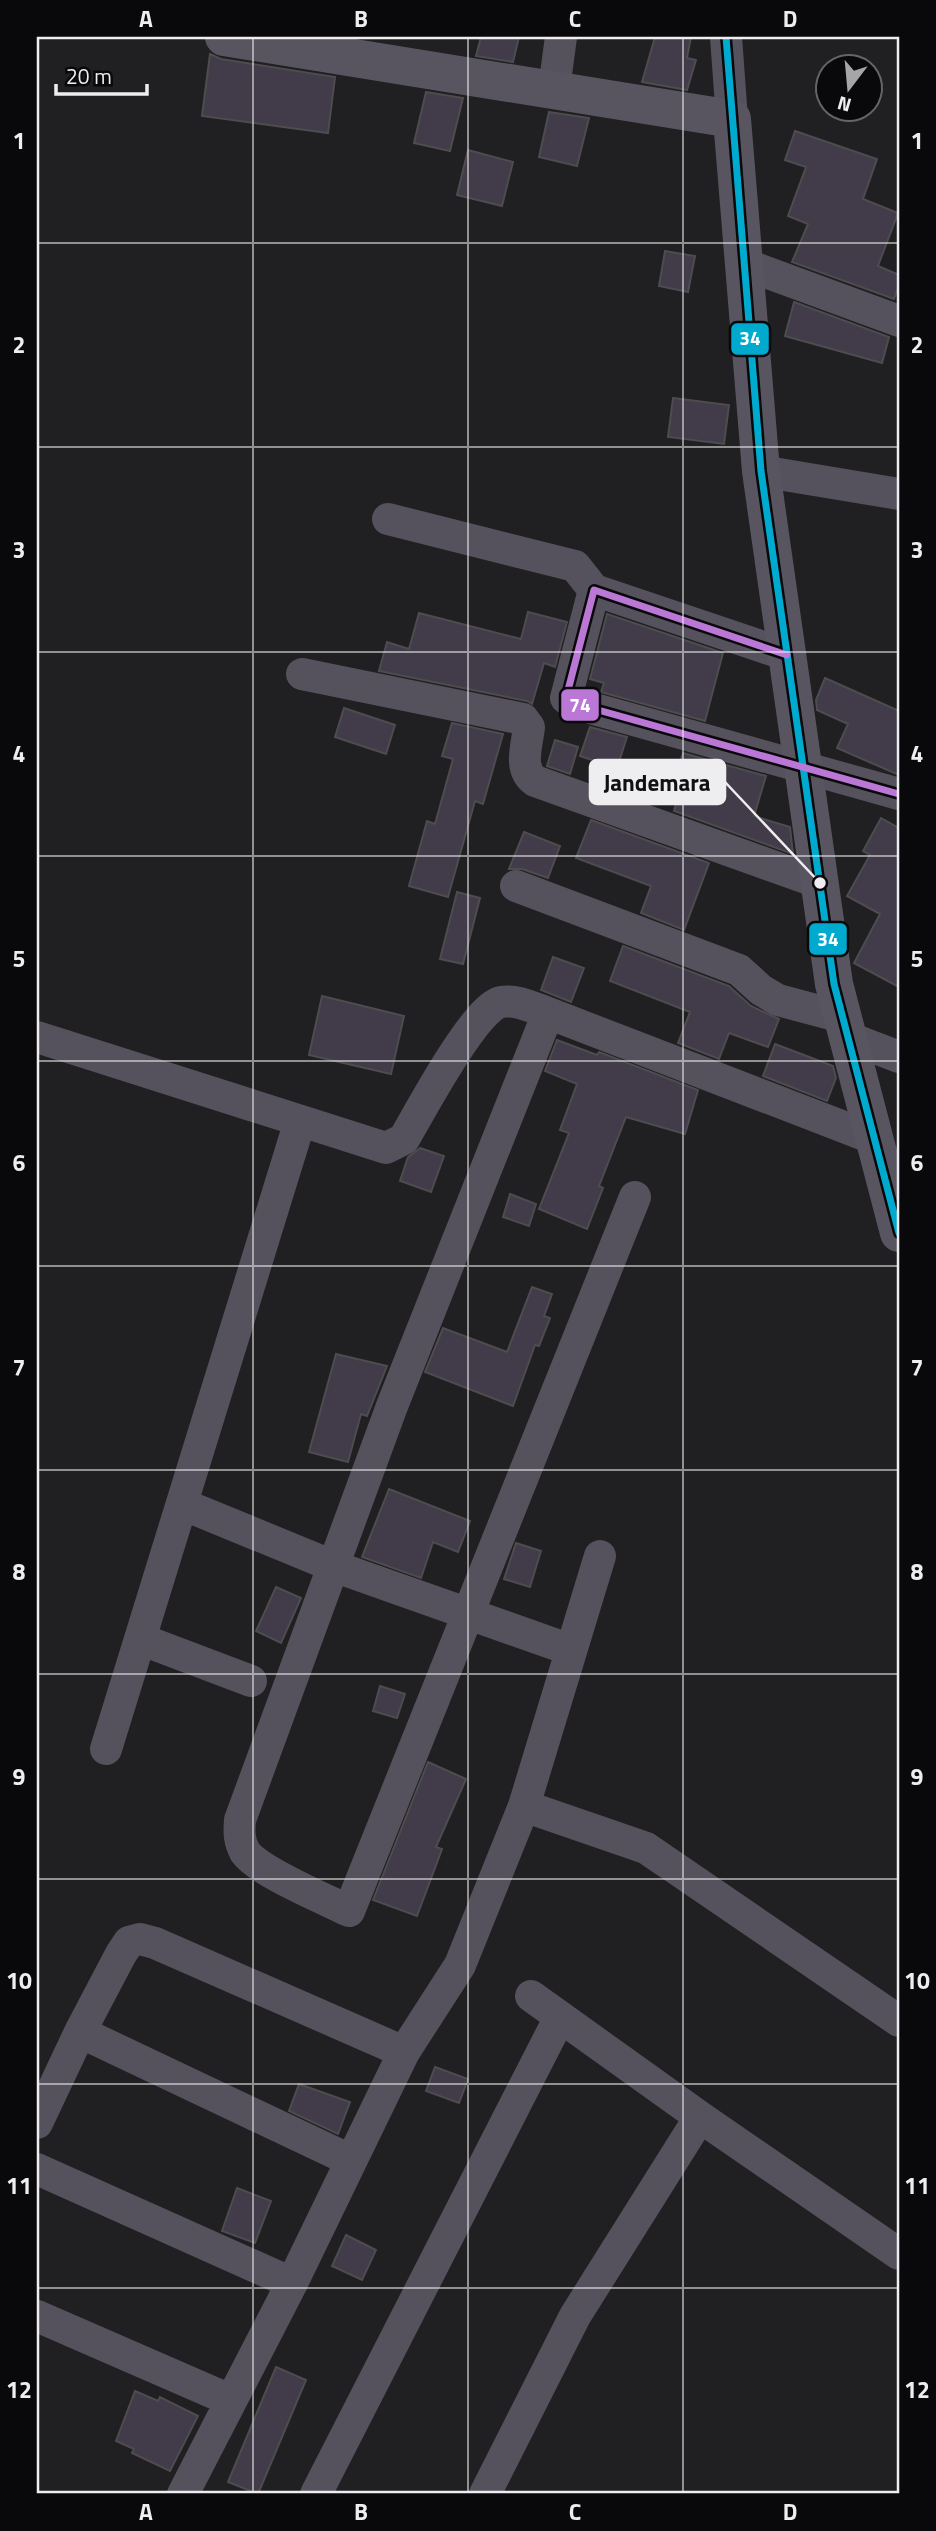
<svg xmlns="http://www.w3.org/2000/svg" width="936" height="2531" font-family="'Titillium Web',sans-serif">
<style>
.building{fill:#423c4a;stroke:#4d4c4e;stroke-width:2}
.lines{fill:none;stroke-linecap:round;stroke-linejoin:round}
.street{stroke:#56525d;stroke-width:32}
.secondary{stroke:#585560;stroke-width:38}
.bus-1-casing{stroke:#09080a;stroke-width:12}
.bus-2-casing{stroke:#09080a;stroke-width:12}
.bus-1{stroke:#00a9ce;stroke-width:7}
.bus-2{stroke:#ba77d6;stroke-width:7}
.grid{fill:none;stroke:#eeeef1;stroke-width:2;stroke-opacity:0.55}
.leader{fill:none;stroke:#eeeef1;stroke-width:2.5}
.callout-dot{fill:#eeeef1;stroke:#09080a;stroke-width:2.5}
.callout{fill:#eeeef1;stroke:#eeeef1;stroke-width:2.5}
.callout-label{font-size:23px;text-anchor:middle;font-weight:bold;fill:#111}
.line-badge{stroke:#09080a;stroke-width:2.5}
.badge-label{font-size:19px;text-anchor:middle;font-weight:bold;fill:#fff}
.neatline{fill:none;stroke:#eeeef1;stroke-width:2.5}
.grid-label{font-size:23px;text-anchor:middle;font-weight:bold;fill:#eeeef1}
</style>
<rect width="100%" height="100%" fill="#201f21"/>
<!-- building -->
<path class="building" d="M481 37H519L513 62 476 56Z
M655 37H691L687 58 696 60 687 90 642 82Z
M210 54 221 59 335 77 328 133 202 116Z
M426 92 463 98 450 151 414 143Z
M549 112 589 118 577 166 539 157Z
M795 131 877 159 863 199 898 213 878 266 899 275V285L894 299 792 262 808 224 788 216 806 167 785 160Z
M468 150 513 162 502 206 457 195Z
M665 251 695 256 688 292 659 286Z
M794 302 889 337 882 363 785 336Z
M673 398 729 405 724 444 668 437Z
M528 612 567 622 555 667 544 663 532 704 527 701 379 671 387 642 409 649 419 613 521 639Z
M607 614 723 653 705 721 601 692 604 683 590 679Z
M825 678 899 711V775L837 748 848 724 817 710 816 700Z
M344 708 395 725 386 754 335 737Z
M452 723 503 734 483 804 475 801 448 897 409 886 427 821 435 824 453 759 442 756Z
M590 727 627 737 617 768 580 756Z
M555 740 578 747 570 774 547 766Z
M683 753 766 776 754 816 790 827 793 854 674 811 680 790 672 788Z
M881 818 899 828V987L854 963 880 914 847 896 870 855 863 851Z
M591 820 709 863 684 930 641 913 651 886 576 858Z
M524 832 560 846 548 878 522 869H509Z
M457 892 480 898 463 964 440 959Z
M623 946 729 986 751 1006 779 1019 768 1047 729 1033 719 1059 678 1043 690 1012 610 981Z
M553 957 584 968 571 1002 541 990Z
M322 996 404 1016 391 1074 309 1055Z
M557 1040 597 1055 599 1052 698 1090 685 1134 626 1117 599 1186 603 1188 587 1229 539 1209 569 1133 560 1130 577 1084 545 1071Z
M775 1044 833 1066 836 1078 827 1101 763 1076Z
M420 1148 444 1156 431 1192 400 1181 408 1157Z
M510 1194 536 1204 529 1226 503 1217Z
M532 1287 552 1294 544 1316 550 1318 539 1346 535 1345 513 1406 425 1372 443 1328 507 1352Z
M336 1354 387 1366 367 1416 361 1414 348 1462 309 1452Z
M389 1489 470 1521 458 1552 433 1542 421 1578 362 1557Z
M516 1543 541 1551 530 1587 504 1579Z
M276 1587 301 1598 281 1643 256 1631Z
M380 1686 405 1694 397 1718 373 1711Z
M428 1762 466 1779 436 1847 442 1849 417 1916 373 1900Z
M435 2067 468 2079 459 2103 426 2091Z
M299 2084 350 2102 338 2134 289 2111Z
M237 2188 271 2201 255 2243 222 2231Z
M346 2235 376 2250 362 2280 332 2266Z
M276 2367 306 2380 258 2494 228 2482Z
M135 2391 158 2401 160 2397 198 2416 170 2471 132 2453 134 2449 116 2441Z"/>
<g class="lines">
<!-- street -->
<path class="street" d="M726 37 732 119
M554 89 561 37
M744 264 899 321
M761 471 899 494
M388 519 575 566 594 590
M787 655 594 590 566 698 573 703 899 794
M302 674 523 719 529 727C527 746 518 769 535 781L820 883
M516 886 739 970 761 990 778 1000 842 1017
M548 1013 392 1406 240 1820C239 1832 239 1841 245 1852 259 1872 325 1899 349 1911L635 1197
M37 1037 386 1148 404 1139C419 1113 476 1006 501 1002 517 999 534 1008 548 1013L875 1139
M847 1037 899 1057
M182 1504 333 1566 571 1650
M140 1639 251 1681
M106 1749 300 1121
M524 1806 600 1556
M531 1996 700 2117 899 2254
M80 2032 350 2160
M37 2123 80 2032 121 1954 129 1942 140 1939 155 1943 404 2052
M37 2169 292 2283
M37 2316 230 2400
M183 2494 292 2283 404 2052 460 1965 524 1806 646 1848 899 2021
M316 2494 560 2017
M485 2494 575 2316 700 2117"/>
<!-- secondary -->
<path class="secondary" d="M224 37 732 119 761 471 834 984 899 1233"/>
<!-- bus-1 casing -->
<g class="bus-1-casing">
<path id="bus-1" d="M726 37 761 471 834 984 899 1233"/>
</g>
<!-- bus-2 casing -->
<g class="bus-2-casing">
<path id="bus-2" d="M787 655 594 590 566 698 573 703 899 794"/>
</g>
<!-- bus-1 -->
<use href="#bus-1" class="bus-1"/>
<!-- bus-2 -->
<use href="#bus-2" class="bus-2"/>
</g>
<!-- grid -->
<path class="grid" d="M253 37V2494M468 37V2494M683 37V2494M37 243H899M37 447H899M37 652H899M37 856H899M37 1061H899M37 1266H899M37 1470H899M37 1674H899M37 1879H899M37 2084H899M37 2288H899"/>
<!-- callouts -->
<path class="leader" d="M820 883L725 782"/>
<circle class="callout-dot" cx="820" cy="883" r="7"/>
<rect class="callout" x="590" y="760" width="135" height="44" rx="7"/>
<g class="callout-label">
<text x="657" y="791">Jandemara</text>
</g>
<g class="line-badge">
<rect x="730" y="322" width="40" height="34" rx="7" fill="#00a9ce"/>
<rect x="560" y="688" width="40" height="34" rx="7" fill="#ba77d6"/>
<rect x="808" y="922" width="40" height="34" rx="7" fill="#00a9ce"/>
</g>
<g class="badge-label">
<text x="750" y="345">34</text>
<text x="580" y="712">74</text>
<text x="828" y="946">34</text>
</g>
<!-- border -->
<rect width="936" height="2531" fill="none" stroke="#09080a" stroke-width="77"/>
<!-- north arrow -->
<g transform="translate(849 88) rotate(196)"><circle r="33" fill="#09080a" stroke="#656466" stroke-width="2"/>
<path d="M0-5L12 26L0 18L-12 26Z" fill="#a6a6a8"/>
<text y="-10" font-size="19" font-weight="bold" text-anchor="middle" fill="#eeeef1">N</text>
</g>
<!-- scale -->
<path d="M56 84v10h91v-10" fill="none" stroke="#eeeef1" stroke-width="3.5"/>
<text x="66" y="84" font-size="21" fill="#eeeef1" stroke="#09080a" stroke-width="5" paint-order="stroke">20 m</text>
<rect x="38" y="38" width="860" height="2454" class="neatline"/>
<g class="grid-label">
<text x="146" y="27">A</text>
<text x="361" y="27">B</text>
<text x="575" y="27">C</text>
<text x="790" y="27">D</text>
<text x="19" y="149">1</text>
<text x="917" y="149">1</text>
<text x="19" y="353">2</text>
<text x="917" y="353">2</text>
<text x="19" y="558">3</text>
<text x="917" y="558">3</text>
<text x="19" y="762">4</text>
<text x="917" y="762">4</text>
<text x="19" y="967">5</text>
<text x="917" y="967">5</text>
<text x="19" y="1171">6</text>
<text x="917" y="1171">6</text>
<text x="19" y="1376">7</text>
<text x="917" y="1376">7</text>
<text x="19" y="1580">8</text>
<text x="917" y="1580">8</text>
<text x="19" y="1785">9</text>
<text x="917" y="1785">9</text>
<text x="19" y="1989">10</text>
<text x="917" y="1989">10</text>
<text x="19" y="2194">11</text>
<text x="917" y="2194">11</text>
<text x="19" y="2398">12</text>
<text x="917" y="2398">12</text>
<text x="146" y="2520">A</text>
<text x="361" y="2520">B</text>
<text x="575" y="2520">C</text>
<text x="790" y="2520">D</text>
</g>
</svg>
